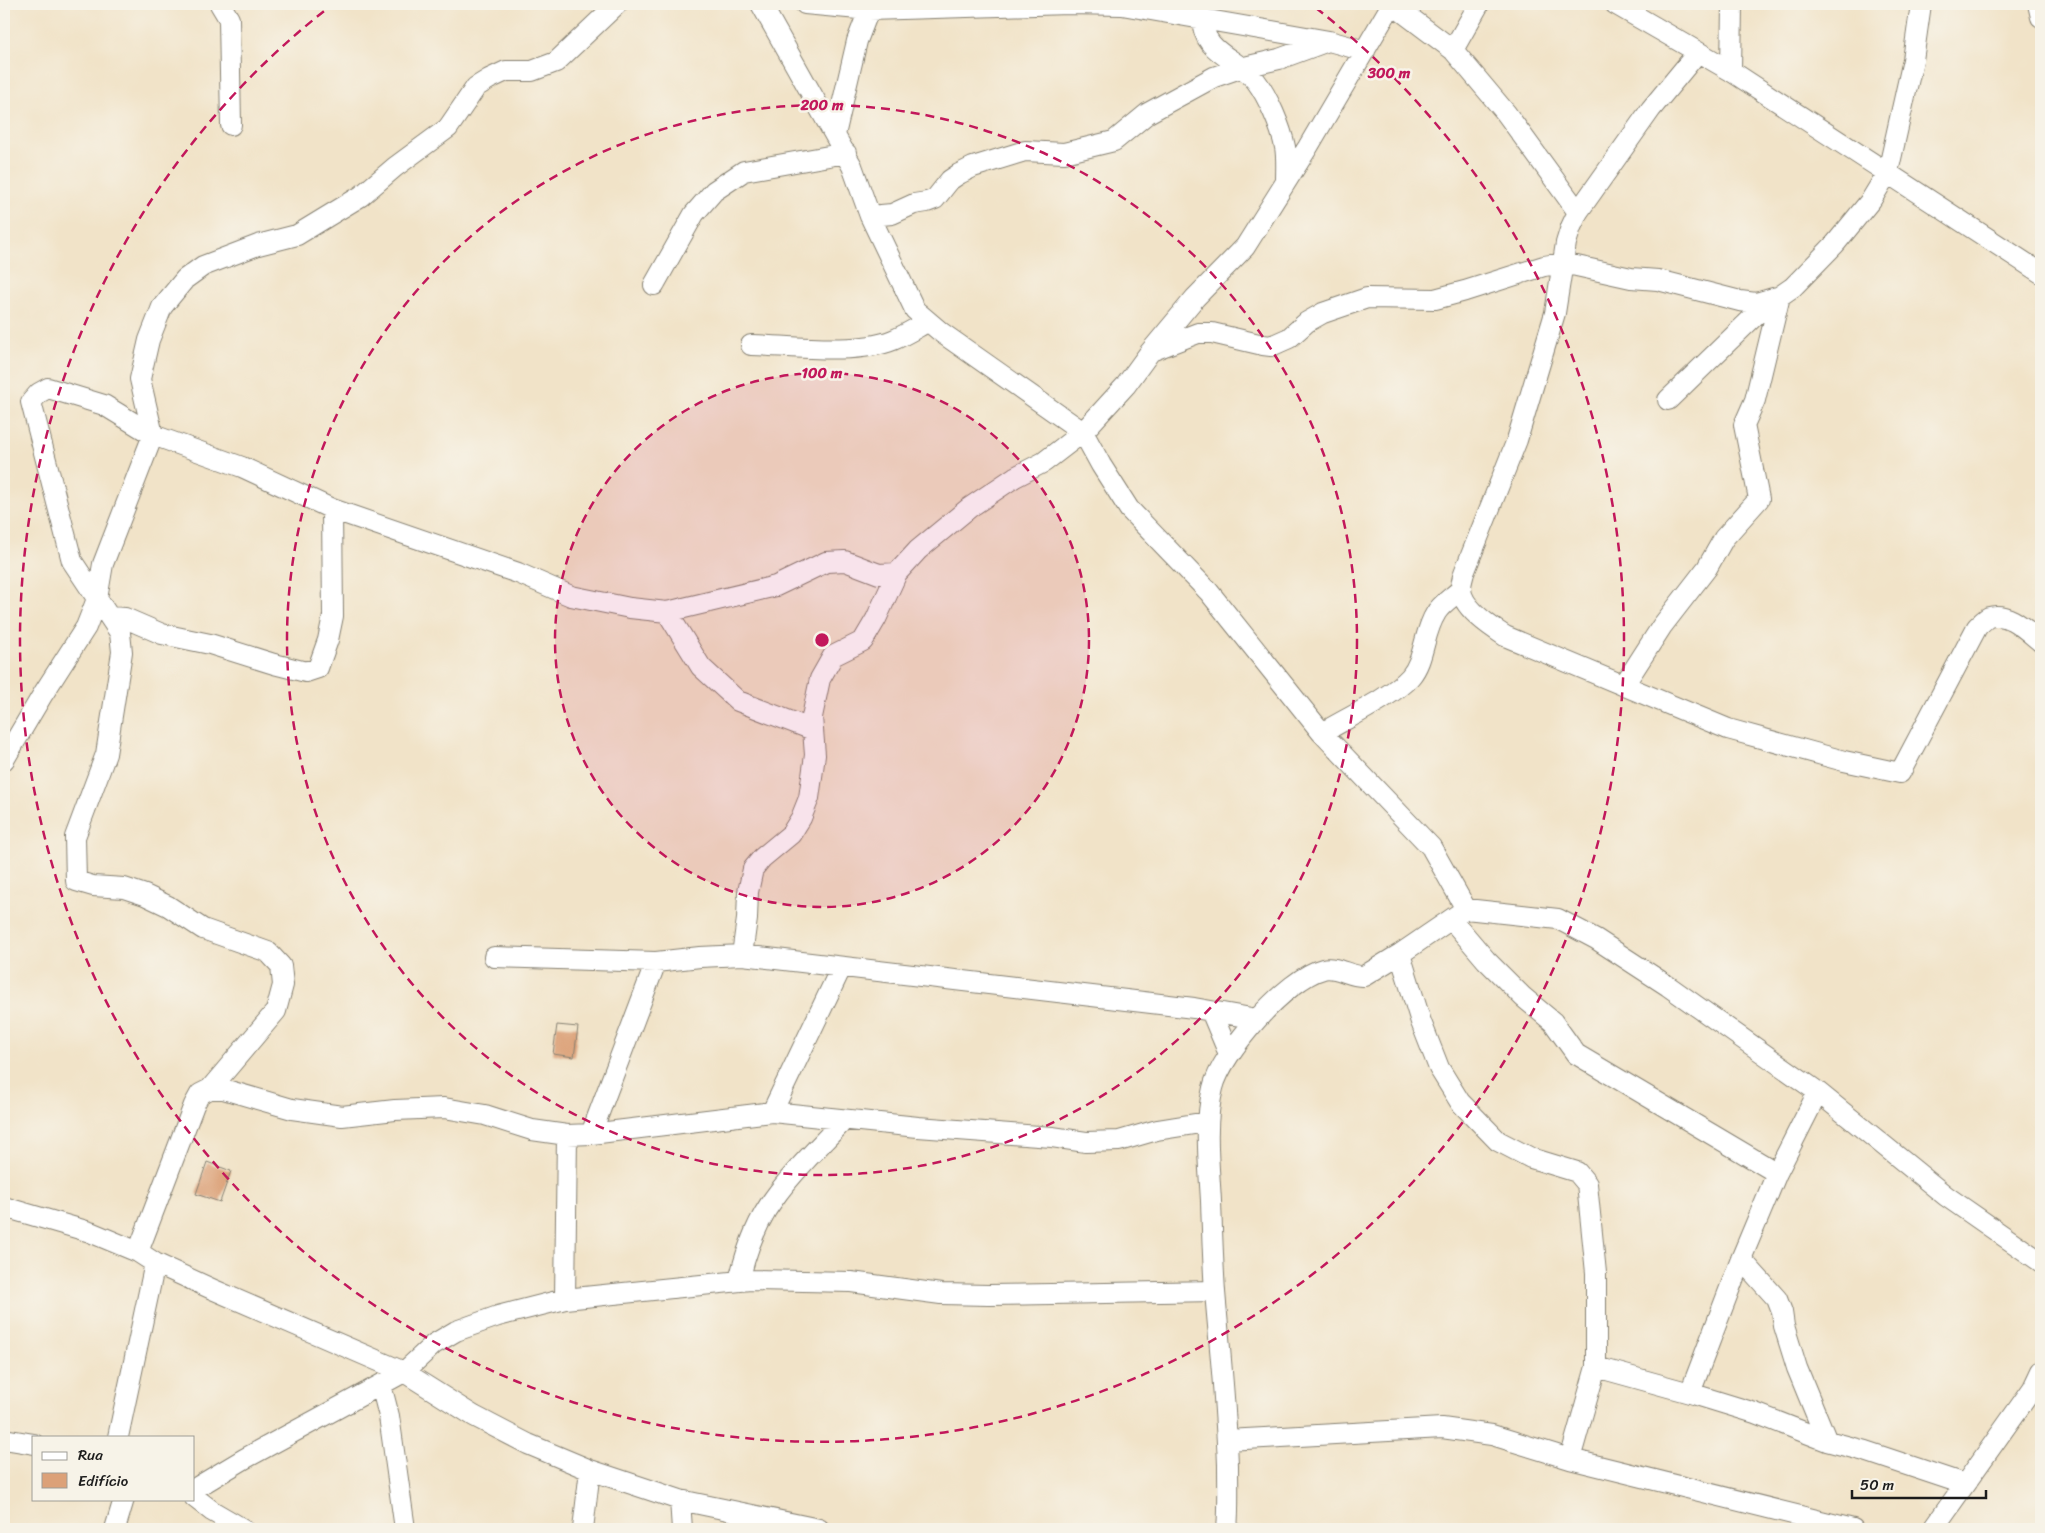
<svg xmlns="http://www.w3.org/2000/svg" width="2045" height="1533" font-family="Sriracha,sans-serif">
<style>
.building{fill:#dca178}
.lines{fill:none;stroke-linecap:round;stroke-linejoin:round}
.minor-casing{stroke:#868072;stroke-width:22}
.minor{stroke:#fff;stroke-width:20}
.ring{fill:none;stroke:#c2185b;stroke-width:2.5;stroke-dasharray:9 6}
.centre{fill:#c2185b;stroke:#f7f3e8;stroke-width:2.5}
.ring-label{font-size:15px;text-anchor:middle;font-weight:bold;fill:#c2185b;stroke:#f7f3e8;stroke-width:5;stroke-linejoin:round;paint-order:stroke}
</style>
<rect width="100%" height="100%" fill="#f7f3e8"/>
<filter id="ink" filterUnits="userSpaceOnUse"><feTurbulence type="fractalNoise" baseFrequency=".02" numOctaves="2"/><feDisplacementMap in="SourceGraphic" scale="10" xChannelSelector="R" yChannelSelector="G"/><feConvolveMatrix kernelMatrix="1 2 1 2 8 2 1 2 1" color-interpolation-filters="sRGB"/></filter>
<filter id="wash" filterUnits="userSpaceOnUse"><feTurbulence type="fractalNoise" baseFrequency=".0096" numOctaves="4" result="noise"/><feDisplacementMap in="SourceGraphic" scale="20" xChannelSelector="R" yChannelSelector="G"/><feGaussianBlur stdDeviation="1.12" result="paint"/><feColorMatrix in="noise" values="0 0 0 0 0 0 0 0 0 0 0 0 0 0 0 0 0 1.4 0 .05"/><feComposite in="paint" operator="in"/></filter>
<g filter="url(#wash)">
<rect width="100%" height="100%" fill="#f1e3c8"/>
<g id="blocks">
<!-- building -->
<path class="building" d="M557 1025 578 1027 574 1057 553 1054Z
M207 1162 231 1171 220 1202 196 1194Z"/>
</g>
</g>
<g filter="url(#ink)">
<use href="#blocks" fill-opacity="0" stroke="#868072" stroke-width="1"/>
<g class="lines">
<!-- minor casing -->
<g class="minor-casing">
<path id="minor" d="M220 4 229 19 231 125
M761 4 852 166 870 216 915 310 942 333 1083 432 1101 465 1129 509 1209 592 1322 733 1431 847 1466 909
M805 4 869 10 1069 4 1122 5 1329 41 1365 51
M1392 4 1453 50 1506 113 1578 212
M1615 4 1731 71 2041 273
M2038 4 2041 17
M1202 17C1202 54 1237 57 1256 81 1268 97 1281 127 1285 147 1287 158 1286 170 1286 181
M1453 50 1479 4
M1698 52 1651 109 1578 212 1571 227 1566 243 1555 313 1517 440 1464 573C1463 577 1461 583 1461 588 1461 607 1491 627 1505 636L1728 729 1844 761 1900 773 1977 627C1980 624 1985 619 1989 617 2009 611 2027 631 2041 642
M1731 71 1732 4
M835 135 857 41 869 10
M870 216 892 214 914 204 927 202 935 199 950 180 959 174 973 167 1025 151 1064 153 1114 141 1148 113 1214 77 1240 68 1279 59 1328 41
M654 285 694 214 714 191 744 171 846 153
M751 345C791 346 856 355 893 340 905 335 916 328 927 322
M1154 350 1198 333H1212L1263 345 1271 346 1289 338 1307 322 1323 313 1367 298 1435 299 1465 291 1544 266 1563 263 1631 278 1658 280 1740 301 1756 303 1780 296 1793 287 1835 244 1871 200 1888 172 1913 60 1921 4
M1668 400 1773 298
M667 612 701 667 738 701 813 730
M110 617 125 618 162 634 210 644 274 664 306 672 318 668 328 640 333 616 332 509
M1624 685 1662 626 1707 568 1724 538 1759 499 1744 425 1755 400 1780 296
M1322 733C1345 719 1392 697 1410 677 1425 660 1423 633 1436 613 1441 604 1453 597 1461 589
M4 760 43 694 86 627 97 599 103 564 153 435 140 379 149 340 162 307 185 279 203 266 258 245 297 235 361 196 395 167 448 128 476 87 489 79 506 71H532L556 62 617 4
M1452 920 1486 960 1523 997 1553 1022 1576 1054 1777 1173
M1400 954 1421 1022 1439 1068 1460 1102 1498 1141 1531 1158 1577 1172 1587 1184 1596 1273V1367L1570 1459
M742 955 747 919 748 892 753 869 762 858 791 834 801 818 809 798 815 755 812 717 820 679 833 656 863 641 876 619 897 573 918 550 969 508 1015 477 1044 462 1083 432 1126 385 1150 352 1195 298 1245 247 1308 147 1392 4
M494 957 656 962 700 957 742 955 1194 1008 1257 1019
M1211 1011 1229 1054
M210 1089 276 1011 283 985 281 966 268 952 203 929 168 906 145 895 124 888 93 886 76 881 75 837 106 754 122 652 120 633 72 561 31 402 39 393 48 388 104 405 153 435 242 467 332 509 518 573 571 596 630 608 667 612 776 586 826 562 845 561 879 574 897 573
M772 1112 841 968
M591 1134 656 962
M4 1207 90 1232 138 1252 155 1263 212 1289 404 1372 474 1416 528 1444 590 1470 680 1500 819 1529
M138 1252 194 1105 200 1094 210 1089H223L292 1109 342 1116 395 1110 444 1108 485 1115 532 1130 567 1135 591 1134 772 1112 918 1127 1052 1137 1086 1142 1119 1141 1157 1130 1207 1122
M1741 1259 1777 1299 1782 1312 1784 1326 1797 1368 1827 1441
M739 1281C746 1251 756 1222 775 1197 795 1169 821 1145 844 1120
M565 1299 567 1135
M1596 1367 1690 1393 1755 1413 1827 1441 1865 1451 1964 1484
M381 1385 389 1416 405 1529
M1690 1393 1741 1259 1777 1173 1818 1092
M118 1437 155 1263
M4 1439 34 1444
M1227 1440 1442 1428 1492 1435 1570 1459 1853 1529
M194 1489 244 1459 404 1372 434 1344 456 1331 498 1316 565 1299 750 1280 851 1282 941 1294 989 1295 1215 1291
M194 1497 212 1511 243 1529
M680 1500 682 1529
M115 1529 124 1499
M583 1529 590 1470
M1227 1529C1229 1508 1228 1487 1228 1465 1226 1407 1220 1350 1215 1292 1213 1262 1212 1231 1211 1201 1209 1164 1204 1125 1213 1088 1221 1053 1287 978 1323 969 1336 965 1350 977 1364 976L1400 954 1466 909 1558 919 1596 939 1668 986 1818 1092 1946 1196 2041 1262
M1933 1529 2033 1388 2041 1371"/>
</g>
<!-- minor -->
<use href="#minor" class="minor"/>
</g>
</g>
<!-- distance rings -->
<circle cx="822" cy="640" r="267" fill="#c2185b" fill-opacity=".12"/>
<g class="ring">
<circle cx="822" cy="640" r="267"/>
<circle cx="822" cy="640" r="535"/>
<path d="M1316 8A802 802 0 1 1 328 8"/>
</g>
<circle cx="822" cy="640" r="8" class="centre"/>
<g class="ring-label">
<text x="1389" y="78">300 m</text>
<text x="822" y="110">200 m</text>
<text x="822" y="378">100 m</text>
</g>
<!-- margin -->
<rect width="2045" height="1533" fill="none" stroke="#f7f3e8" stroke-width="20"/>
<!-- legend -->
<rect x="32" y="1436" width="162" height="65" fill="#f7f3e8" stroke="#9f9d96"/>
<rect x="42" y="1452" width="25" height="8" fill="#ffffff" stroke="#9f9d96"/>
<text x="78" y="1460" font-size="15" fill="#1c1c1c">Rua</text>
<rect x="42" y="1473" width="25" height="15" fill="#dca178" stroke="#9f9d96"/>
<text x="78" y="1486" font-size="15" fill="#1c1c1c">Edifício</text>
<!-- scale -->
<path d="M1852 1490v8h134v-8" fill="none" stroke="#1c1c1c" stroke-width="2.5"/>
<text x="1860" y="1490" font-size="15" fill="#1c1c1c" stroke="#f7f3e8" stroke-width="4" paint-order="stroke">50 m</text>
</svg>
